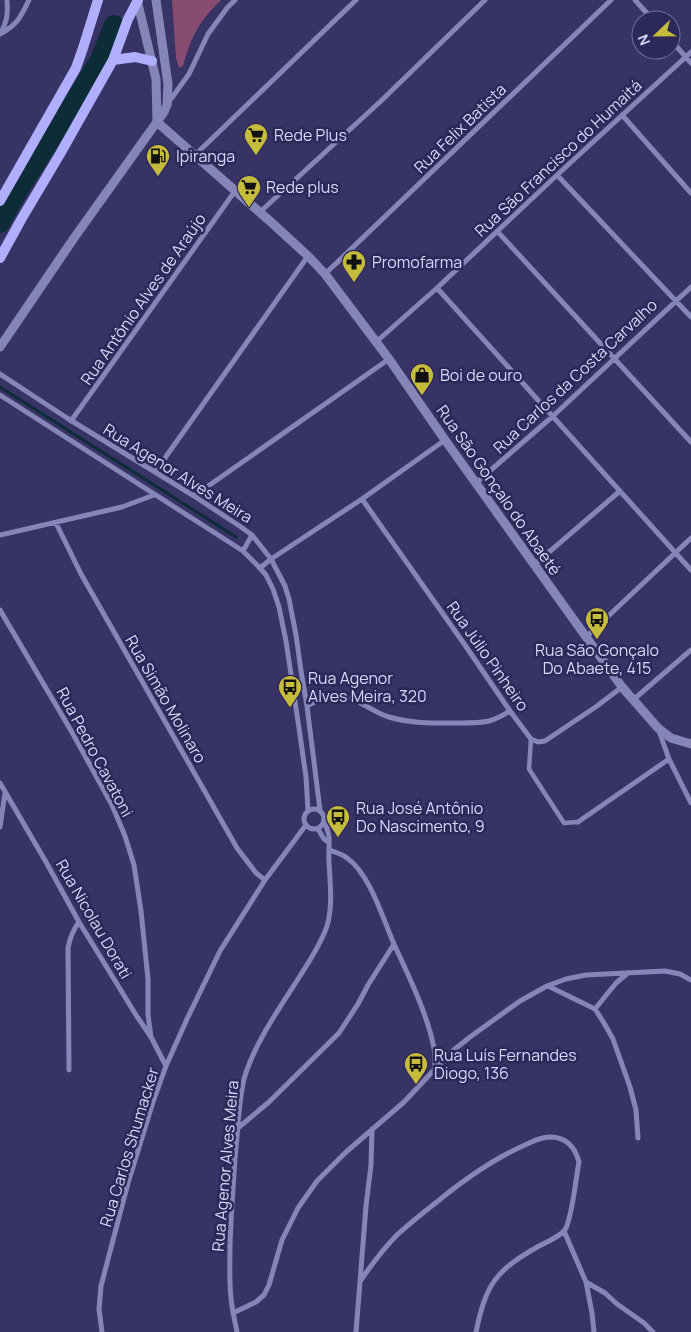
<svg xmlns="http://www.w3.org/2000/svg" width="691" height="1332" font-family="Manrope,sans-serif">
<style>
.green{fill:#874c6f}
.lines{fill:none;stroke-linecap:round;stroke-linejoin:round}
.stream{stroke:#0c2c37;stroke-width:3}
.river{stroke:#0c2c37;stroke-width:20}
.pedestrian{stroke:#8685b7;stroke-width:4.5}
.minor{stroke:#8685b7;stroke-width:5}
.tertiary{stroke:#8685b7;stroke-width:9}
.secondary{stroke:#b0aefe;stroke-width:10}
.labels{text-anchor:middle;dominant-baseline:central;stroke-width:5;stroke-linejoin:round;paint-order:stroke}
.street-label{font-size:16px;fill:#d7d8f7;stroke:#2d285a}
.poi-label{font-size:16px;fill:#d7d8f7;stroke:#2d285a;text-anchor:start}
</style>
<rect width="100%" height="100%" fill="#373365"/>
<!-- green -->
<path class="green" d="M172 0H221C199 21 191 37 183 66L179 68 176 58Z"/>
<g class="lines">
<!-- stream -->
<path class="stream" d="M0 387 236 537"/>
<!-- river -->
<path class="river" d="M0 223 16 194 100 60 114 25"/>
<!-- pedestrian -->
<path class="pedestrian" d="M531 739 529 769 564 823 578 822"/>
<!-- minor -->
<path class="minor" d="M635 0 653 20
M1 33C7 20 8 15 7 0
M0 34C18 24 20 18 29 0
M671 40 691 63
M168 103 189 74 208 34 227 8 235 0
M622 115 691 193
M195 155 356 0
M557 175 691 317
M260 212 382 100 485 0
M497 231 691 442
M325 274 611 0
M437 288 691 570
M376 342 437 288 557 175 691 52
M0 374 67 418 194 496 241 527 252 535 271 559 285 586 289 599 296 635 301 671 307 706 320 810
M0 395 243 551 258 566 266 575 273 589 279 607 286 641 299 728 306 777 308 810
M71 421 235 191
M155 472 308 256
M476 483 553 416 691 287
M194 496 389 359
M362 499 467 648 510 711 531 739 538 742 545 741 597 706 622 687
M56 523 81 574 237 848 256 873 265 880
M0 535 122 507 154 495
M243 551 252 535
M534 565 620 491
M260 568 271 559 362 499 445 440
M0 610 73 734 112 805 125 836 134 865 141 911 148 979V1015L151 1037
M586 637 691 538
M633 700 691 650
M307 706C317 701 328 694 339 695 357 697 371 712 389 717 412 724 438 723 462 723 471 723 480 723 489 721 497 719 503 715 510 711
M659 731 669 759 691 803
M0 783 46 862 79 922 136 1015 151 1037 166 1066
M304 819a10 10 0 1 1 20 0a10 10 0 1 1-20 0Z
M578 822 669 759
M0 827 5 793
M318 829 324 839 328 842
M394 944C409 977 427 1013 434 1048 435 1054 435 1061 435 1068
M548 986 595 1009 604 1023 613 1039 630 1087 636 1110 638 1138
M595 1009 616 983 628 973
M69 1070 68 948C70 937 73 930 79 922
M238 1128 269 1102 339 1033 358 1004 368 985 394 944C383 919 370 874 347 858 342 854 335 852 329 850
M564 1231 586 1282 605 1293 617 1304 644 1323 653 1332
M361 1280C372 1264 383 1249 397 1235 410 1223 424 1212 438 1201 465 1179 493 1159 525 1145 533 1141 541 1137 550 1137 566 1137 575 1147 579 1162 576 1177 572 1219 565 1230 559 1237 547 1242 539 1246 495 1271 486 1284 476 1332
M586 1282 592 1313 594 1332
M233 1313 256 1302 264 1295 269 1285 282 1240 298 1208 317 1181 346 1152 404 1102 450 1053 470 1037 520 1001 547 986 566 979 586 975 665 971 680 974 691 980
M102 1332 99 1309 101 1286 128 1183 153 1102 166 1066 187 1019 220 951 265 880 306 825
M237 1332C235 1321 232 1310 231 1298 229 1281 230 1263 230 1245 231 1216 233 1187 235 1158 238 1132 238 1105 244 1079 254 1044 280 1007 300 976 310 960 321 944 327 926 333 906 330 883 329 862 328 847 332 835 324 822
M356 1332 366 1206 371 1165 372 1129"/>
<!-- tertiary -->
<path class="tertiary" d="M137 0 156 79 157 122
M157 122 272 223 308 256 325 274 389 359 445 440 622 687 658 728 671 738 691 744
M0 347 74 238 164 112 167 105 168 84 156 0"/>
<!-- secondary -->
<path class="secondary" d="M113 60 135 57 152 61
M0 201 76 68 83 48 98 0
M0 258 22 218 60 154 113 60 128 19 138 0"/>
</g>
<!-- icons -->
<defs>
<g id="supermarket-pin" transform="scale(1.25)"><path d="M0 17L-7.5 6A9.5 9.5 0 1 1 7.5 6Z" fill="#c6bc3c" stroke="#2d285a"/><path d="M-6-5.5h2.5l.6 2H6L4.5 2H-2.5L-4.4-4H-6ZM-1.5 3.2a1.3 1.3 0 1 0 .1 0ZM3 3.2a1.3 1.3 0 1 0 .1 0Z" fill="#111"/></g>
<g id="fuel-pin" transform="scale(1.25)"><path d="M0 17L-7.5 6A9.5 9.5 0 1 1 7.5 6Z" fill="#c6bc3c" stroke="#2d285a"/><path d="M-5.5-6h7V0h2V4h1.3V-2.5L3-4.5l.8-.8L6-3V5H2.5V1h-1V6h-7ZM-4.2-4.7v3.2H.2V-4.7Z" fill="#111"/></g>
<g id="pharmacy-pin" transform="scale(1.25)"><path d="M0 17L-7.5 6A9.5 9.5 0 1 1 7.5 6Z" fill="#c6bc3c" stroke="#2d285a"/><path d="M-2-6h4v4h4v4h-4v4h-4v-4h-4v-4h4Z" fill="#111"/></g>
<g id="shop-pin" transform="scale(1.25)"><path d="M0 17L-7.5 6A9.5 9.5 0 1 1 7.5 6Z" fill="#c6bc3c" stroke="#2d285a"/><path d="M-5-2.5h2.3a2.7 3.5 0 0 1 5.4 0H5L5.5 6h-11ZM-1.5-2.5h3a1.5 2.3 0 0 0-3 0Z" fill="#111"/></g>
<g id="bus-pin" transform="scale(1.25)"><path d="M0 17L-7.5 6A9.5 9.5 0 1 1 7.5 6Z" fill="#c6bc3c" stroke="#2d285a"/><path d="M-5-6H5V4H4V6H2V4H-2V6H-4V4H-5ZM-3.5-4V0h7V-4ZM-3.5 1.2v1.5H-2V1.2ZM2 1.2v1.5H3.5V1.2Z" fill="#111"/></g>
</defs>
<g fill-rule="evenodd">
<use href="#supermarket-pin" x="256" y="135"/>
<use href="#fuel-pin" x="158" y="156"/>
<use href="#supermarket-pin" x="249" y="187"/>
<use href="#pharmacy-pin" x="354" y="262"/>
<use href="#shop-pin" x="422" y="375"/>
<use href="#bus-pin" x="597" y="619"/>
<use href="#bus-pin" x="290" y="687"/>
<use href="#bus-pin" x="338" y="817"/>
<use href="#bus-pin" x="416" y="1064"/>
</g>
<g class="labels">
<!-- street labels -->
<g class="street-label">
<text transform="translate(460 128) rotate(-44)">Rua Felix Batista</text>
<text transform="translate(558 158) rotate(-43)">Rua São Francisco do Humaitá</text>
<text transform="translate(143 299) rotate(-55)">Rua Antônio Alves de Araújo</text>
<text transform="translate(575 376) rotate(-43)">Rua Carlos da Costa Carvalho</text>
<text transform="translate(178 473) rotate(32)">Rua Agenor Alves Meira</text>
<text transform="translate(499 490) rotate(55)">Rua São Gonçalo do Abaeté</text>
<text transform="translate(488 656) rotate(55)">Rua Júlio Pinheiro</text>
<text transform="translate(166 699) rotate(60)">Rua Simão Molinaro</text>
<text transform="translate(95 752) rotate(62)">Rua Pedro Cavatoni</text>
<text transform="translate(94 919) rotate(60)">Rua Nicolau Dorati</text>
<text transform="translate(129 1147) rotate(-73)">Rua Carlos Shumacker</text>
<text transform="translate(225 1166) rotate(-85)">Rua Agenor Alves Meira</text>
</g>
<!-- poi labels -->
<g class="poi-label">
<text x="274" y="135">Rede Plus</text>
<text x="176" y="156">Ipiranga</text>
<text x="266" y="187">Rede plus</text>
<text x="372" y="262">Promofarma</text>
<text x="440" y="375">Boi de ouro</text>
<text x="597" y="650" text-anchor="middle">Rua São Gonçalo<tspan x="597" dy="18">Do Abaete, 415</tspan></text>
<text x="308" y="678">Rua Agenor<tspan x="308" dy="18">Alves Meira, 320</tspan></text>
<text x="356" y="808">Rua José Antônio<tspan x="356" dy="18">Do Nascimento, 9</tspan></text>
<text x="434" y="1055">Rua Luís Fernandes<tspan x="434" dy="18">Diogo, 136</tspan></text>
</g>
</g>
<!-- north arrow -->
<g transform="translate(656 35) rotate(248)"><circle r="24" fill="#2d285a" stroke="#716e99"/>
<path d="M0-4L9 19L0 12L-9 19Z" fill="#c6bc3c"/>
<text y="-8" font-size="14" font-weight="bold" text-anchor="middle" fill="#d7d8f7">N</text>
</g>
</svg>
